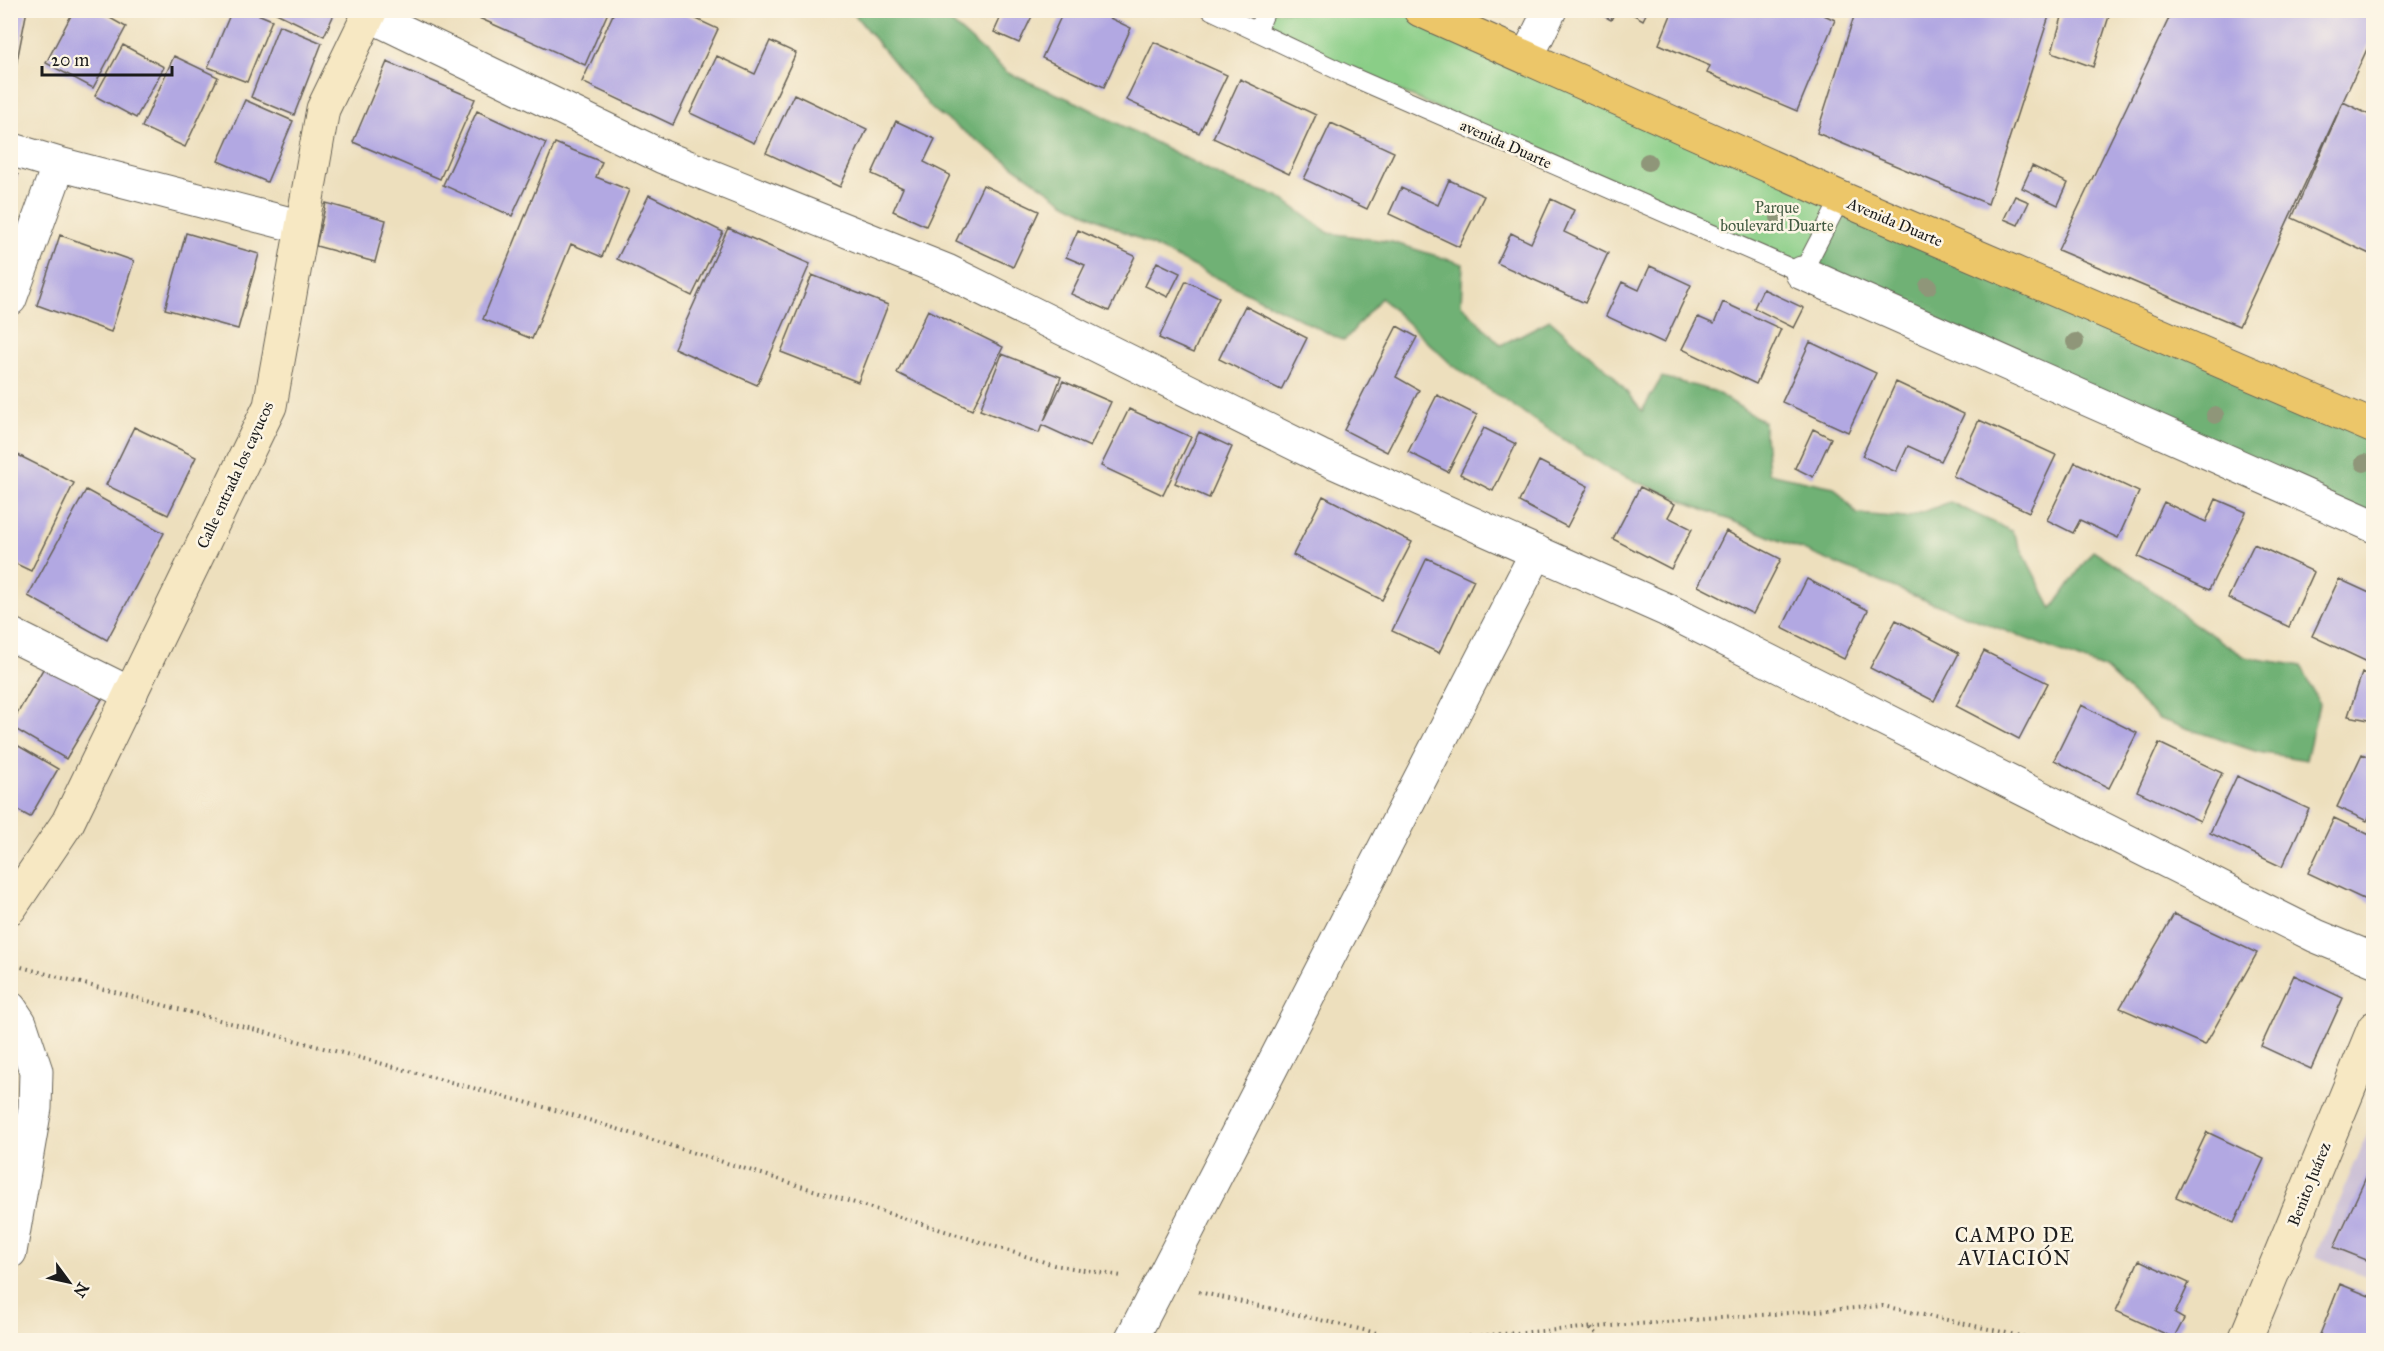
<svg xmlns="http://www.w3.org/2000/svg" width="2384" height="1351" font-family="'IM FELL Great Primer',serif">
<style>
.industrial{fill:#cbbfd5}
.green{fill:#8ace87;stroke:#537552;stroke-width:1.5}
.forest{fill:#6fb174;stroke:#466648;stroke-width:1.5}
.building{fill:#b2a8e2}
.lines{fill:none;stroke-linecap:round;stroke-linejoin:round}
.service-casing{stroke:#656054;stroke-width:20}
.minor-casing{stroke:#656054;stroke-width:35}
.secondary-casing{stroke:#656054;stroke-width:35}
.primary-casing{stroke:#656054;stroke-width:35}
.path{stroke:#656054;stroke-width:4;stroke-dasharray:1.5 4.5;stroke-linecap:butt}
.service{stroke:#fff;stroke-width:18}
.minor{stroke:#fff;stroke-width:33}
.secondary{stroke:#f7e8c3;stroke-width:33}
.primary{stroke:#ecc669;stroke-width:33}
.tree{fill:#8f9679}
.labels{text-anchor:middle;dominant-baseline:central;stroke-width:5;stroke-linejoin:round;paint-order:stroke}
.street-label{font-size:16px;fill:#1c1c1c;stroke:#fcf5e5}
.park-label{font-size:16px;fill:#425a41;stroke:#fcf5e5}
.quarter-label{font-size:20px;letter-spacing:1.5px;fill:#1c1c1c;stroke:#fcf5e5}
</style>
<rect width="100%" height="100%" fill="#fcf5e5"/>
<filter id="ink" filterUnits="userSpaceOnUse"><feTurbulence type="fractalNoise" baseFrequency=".0167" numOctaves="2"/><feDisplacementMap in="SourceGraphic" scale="12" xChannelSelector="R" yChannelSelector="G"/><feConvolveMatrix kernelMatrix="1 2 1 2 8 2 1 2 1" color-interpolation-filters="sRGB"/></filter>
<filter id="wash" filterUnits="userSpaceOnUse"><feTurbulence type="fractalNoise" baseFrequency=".008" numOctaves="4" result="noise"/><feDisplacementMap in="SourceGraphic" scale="24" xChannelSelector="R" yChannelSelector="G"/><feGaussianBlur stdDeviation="1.35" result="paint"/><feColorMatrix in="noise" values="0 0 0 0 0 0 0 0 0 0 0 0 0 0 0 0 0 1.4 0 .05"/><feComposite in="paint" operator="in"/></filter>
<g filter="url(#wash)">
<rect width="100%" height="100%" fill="#eddfbd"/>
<!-- industrial -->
<path class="industrial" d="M2373 1121V1280L2315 1256Z"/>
<!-- green -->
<path class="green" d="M1271 11H1409L1838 199 1801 271 1263 30Z"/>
<!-- forest -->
<path class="forest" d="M880 10 938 11 1008 73 1078 103 1232 182 1278 196 1329 233 1392 242 1463 264 1461 304 1501 345 1550 320 1612 374 1642 411 1662 377 1714 391 1764 422 1768 473 1834 487 1857 514 1906 518 1950 502 2012 531 2052 609 2093 550 2138 579 2195 624 2245 657 2302 666 2319 704 2306 760 2258 752 2159 719 2105 669 1917 597 1611 471 1452 365 1381 298 1344 341 1066 203 932 109 854 14Z
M1841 198 2373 427V526L1802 273Z"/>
<g id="blocks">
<!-- building -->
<path class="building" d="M10 10H27L12 86H10Z
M74 10H96L126 27 93 88 46 63Z
M232 10H248L272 20 247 82 208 67Z
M270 10H336L324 36Z
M461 10H609L585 65Z
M615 10H677L718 29 673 125 582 82Z
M1004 10H1035L1019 43 994 32Z
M1064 10H1093L1131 28 1104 87 1042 58Z
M1593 10H1616L1611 20Z
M1625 10H1648L1643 20Z
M1673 10H1813L1835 20 1797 111 1707 73 1710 66 1659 44Z
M1856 10H2051L1988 204 1817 133Z
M2064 10H2111L2093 67 2052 52Z
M2173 10H2374V34L2239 326 2058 250Z
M279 25 322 43 294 115 251 97Z
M770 41 796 53 754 143 690 113 717 56 755 74Z
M1154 42 1227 75 1199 133 1126 100Z
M123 45 164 67 136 118 95 96Z
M174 56 218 77 185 147 142 127Z
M387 62 475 99 440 179 353 142Z
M1240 79 1316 115 1289 174 1213 138Z
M794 94 867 129 840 187 766 153Z
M245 100 293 121 267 182 218 161Z
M2343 102 2374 117V256L2292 218Z
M477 111 546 143 512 216 443 185Z
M896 121 935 139 924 162 950 175 926 226 893 211 903 188 872 174Z
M1331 123 1394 152 1367 209 1304 179Z
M555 143 602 162 596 177 629 190 602 257 571 244 532 339 483 319Z
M2032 166 2068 183 2058 205 2022 188Z
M10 172 18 175 11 195H10Z
M1449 180 1484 196 1459 247 1389 214 1401 188 1438 205Z
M983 185 1039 211 1013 267 956 241Z
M649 195 723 232 692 296 617 259Z
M2015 196 2029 202 2018 225 2004 219Z
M1551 199 1574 210 1564 232 1608 253 1585 303 1497 263 1511 233 1531 243Z
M326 203 386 220 375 262 316 246Z
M728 228 810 264 757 385 674 348Z
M1078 230 1135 256 1109 311 1071 294 1085 265 1066 257Z
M186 233 259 254 238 329 165 309Z
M60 235 134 261 111 332 37 305Z
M1157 262 1180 273 1168 297 1145 286Z
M1650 266 1691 285 1664 343 1606 316 1622 282 1639 290Z
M812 275 888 305 858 382 781 352Z
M1186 281 1219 297 1193 353 1159 338Z
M1763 289 1804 308 1794 328 1754 308Z
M1723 302 1781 329 1756 384 1682 349 1698 317 1714 324Z
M1245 306 1307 338 1281 390 1219 359Z
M928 310 1003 347 972 410 897 373Z
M1397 326 1417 337 1396 377 1419 390 1387 452 1344 430Z
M1810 342 1876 373 1848 432 1782 402Z
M1002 354 1061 377 1044 421 1063 381 1111 402 1090 447 1042 425 1039 433 980 410Z
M1896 382 1964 414 1941 461 1908 446 1896 472 1862 456Z
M1437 395 1477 415 1448 472 1408 452Z
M1129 409 1191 437 1163 495 1101 466Z
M1979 420 2056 455 2029 512 1953 476Z
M134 427 196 457 168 515 106 485Z
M1484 428 1516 444 1493 491 1460 474Z
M1813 429 1831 438 1813 477 1795 468Z
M1199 432 1232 447 1209 498 1175 483Z
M10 451 74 483 31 571 10 561Z
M1539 461 1588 486 1567 527 1519 502Z
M2075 462 2139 492 2118 538 2080 520 2073 533 2047 520Z
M1640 487 1675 504 1668 517 1692 529 1671 569 1613 539Z
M86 490 164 533 107 640 28 596Z
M1323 496 1412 542 1382 600 1293 555Z
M2216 499 2246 512 2209 590 2138 557 2164 502 2206 522Z
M1726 531 1781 559 1753 614 1698 586Z
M2254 544 2314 572 2289 627 2228 598Z
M1427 558 1474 580 1439 653 1392 631Z
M1807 579 1868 610 1844 659 1782 628Z
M2339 579 2374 595V665L2312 636Z
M1896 620 1959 653 1934 701 1870 668Z
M1984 651 2048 683 2019 739 1956 706Z
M46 664 102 699 66 759 10 726Z
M2362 673 2374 678V721L2348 716Z
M2081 705 2137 733 2109 788 2054 760Z
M10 741 58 769 30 817 10 806Z
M2159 743 2222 773 2200 821 2137 791Z
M2362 754 2374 759V807L2367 821 2337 807Z
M2237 776 2309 809 2282 867 2210 833Z
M2334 818 2374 837 2372 903 2308 873Z
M2174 914 2257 953 2205 1045 2120 1008Z
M2294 975 2343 998 2311 1069 2261 1046Z
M2207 1132 2264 1159 2234 1223 2176 1197Z
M2374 1160V1263L2334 1247Z
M2139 1260 2189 1283 2175 1314 2184 1319 2174 1338 2116 1311Z
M2340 1284 2374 1298V1340H2326L2319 1337Z"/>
</g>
</g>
<g filter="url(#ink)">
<use href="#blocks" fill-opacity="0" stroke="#656054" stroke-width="1.5"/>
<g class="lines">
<!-- service casing -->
<g class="service-casing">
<path id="service" d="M1211 10 1348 75 1802 273 1841 198
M1257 32 1266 10"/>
</g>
<!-- minor casing -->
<g class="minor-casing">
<path id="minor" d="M369 15 663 157 947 271 1320 456 1667 610 2316 936 2374 960
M1527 57 1550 10
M10 149 59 164 302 227
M1802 273 2374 526
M10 299 59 164
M10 634 131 694
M10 1008 20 1023 36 1071 35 1108 10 1252
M1131 1340 1537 552"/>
</g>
<!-- secondary casing -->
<g class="secondary-casing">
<path id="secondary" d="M10 908 68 822 270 406 323 109 371 10
M2245 1340 2374 1028"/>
</g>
<!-- primary casing -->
<g class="primary-casing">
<path id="primary" d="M1420 10 1841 198 2374 427"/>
</g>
<!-- path -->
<path class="path" d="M10 964 566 1113 1054 1265 1121 1276
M1199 1292 1407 1340
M1591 1328 1603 1340
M1421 1340 1883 1306 2039 1340"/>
<!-- service -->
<use href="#service" class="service"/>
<!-- minor -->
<use href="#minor" class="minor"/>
<!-- secondary -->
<use href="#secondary" class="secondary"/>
<!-- primary -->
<use href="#primary" class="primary"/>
</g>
<!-- trees -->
<g class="tree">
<circle cx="1648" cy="162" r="9"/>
<circle cx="1779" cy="218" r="9"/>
<circle cx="1928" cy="286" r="9"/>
<circle cx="2075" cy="342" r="9"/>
<circle cx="2215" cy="415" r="9"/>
<circle cx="2364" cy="463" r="9"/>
</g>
</g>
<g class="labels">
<!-- street labels -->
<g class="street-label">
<text transform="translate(1506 144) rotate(24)">avenida Duarte</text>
<text transform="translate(1895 222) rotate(23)">Avenida Duarte</text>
<text transform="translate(235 475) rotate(-65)">Calle entrada los cayucos</text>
<text transform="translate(2309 1184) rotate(-68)">Benito Juárez</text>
</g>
<!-- park labels -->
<g class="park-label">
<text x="1777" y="207">Parque<tspan x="1777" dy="18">boulevard Duarte</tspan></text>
</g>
<!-- quarter labels -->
<g class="quarter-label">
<text x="2015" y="1235">CAMPO DE<tspan x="2015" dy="23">AVIACIÓN</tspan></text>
</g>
</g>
<!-- margin -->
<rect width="2384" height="1351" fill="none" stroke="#fcf5e5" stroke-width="36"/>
<!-- north arrow -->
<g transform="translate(69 1282) rotate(123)" stroke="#fcf5e5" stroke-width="4.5" paint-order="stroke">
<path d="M0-4.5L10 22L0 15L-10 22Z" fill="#1c1c1c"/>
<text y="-9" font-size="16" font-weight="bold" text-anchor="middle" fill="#1c1c1c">N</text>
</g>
<!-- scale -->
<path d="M42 66v9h130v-9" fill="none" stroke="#1c1c1c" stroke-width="3"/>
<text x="51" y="66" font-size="18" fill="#1c1c1c" stroke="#fcf5e5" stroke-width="4.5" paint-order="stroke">20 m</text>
</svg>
